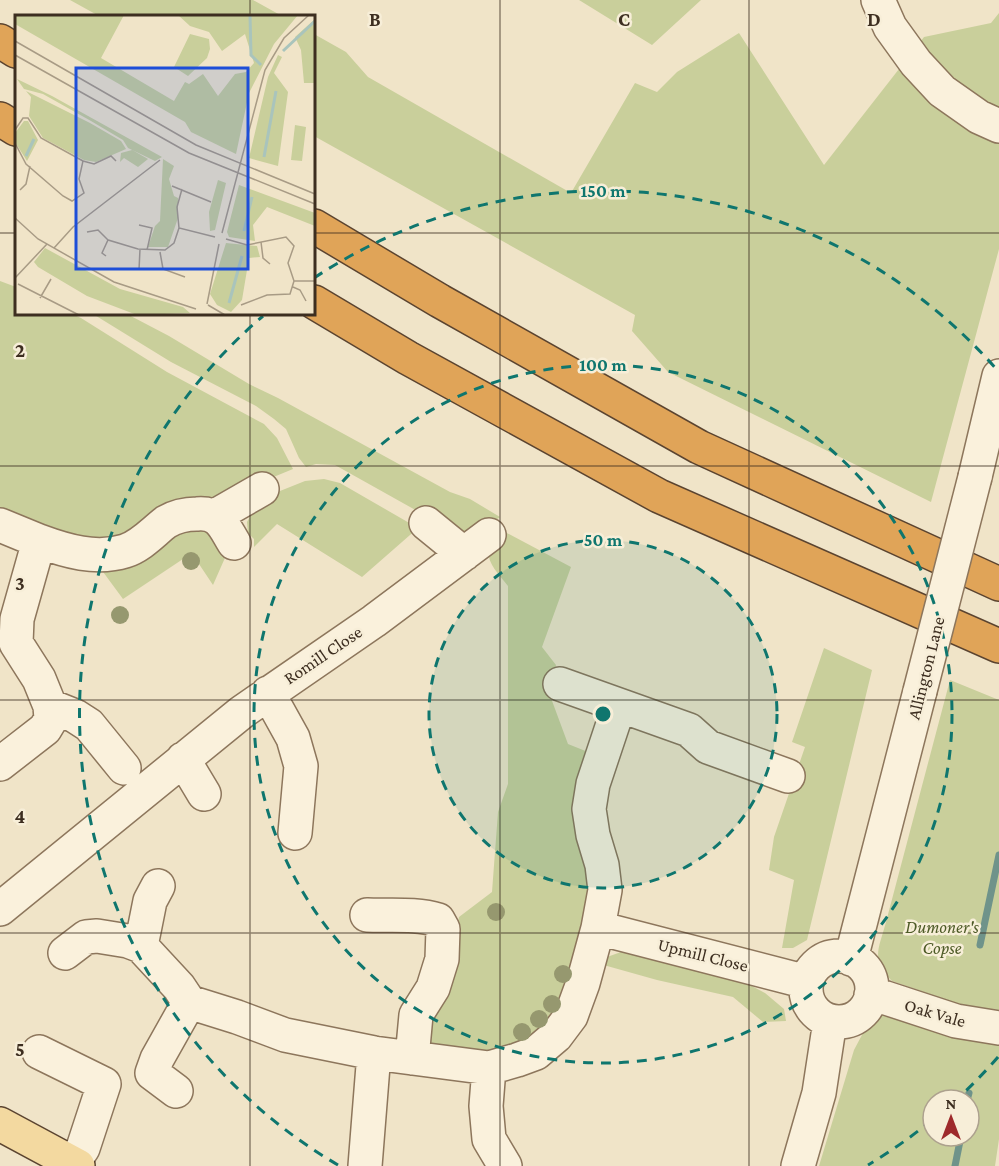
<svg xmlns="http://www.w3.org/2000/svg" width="999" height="1166" font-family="'Crimson Pro',serif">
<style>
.green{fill:#c9cf9b;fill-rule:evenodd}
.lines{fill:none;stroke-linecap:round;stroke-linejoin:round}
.stream{stroke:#6f938a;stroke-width:7}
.minor-casing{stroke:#8d765c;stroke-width:36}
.major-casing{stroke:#5b4430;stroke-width:36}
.highway-casing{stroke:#5b4430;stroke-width:36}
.minor{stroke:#faf1dc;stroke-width:33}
.major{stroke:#f3d9a0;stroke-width:33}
.highway{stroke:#e0a458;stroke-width:33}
.minor-bridge-casing{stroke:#8d765c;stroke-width:36;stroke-linecap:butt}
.minor-bridge{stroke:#faf1dc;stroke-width:33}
.tree{fill:#96986f}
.grid{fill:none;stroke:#3d2e20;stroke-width:1.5;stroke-opacity:0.55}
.ring{fill:none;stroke:#0f766e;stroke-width:3;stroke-dasharray:10 8}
.labels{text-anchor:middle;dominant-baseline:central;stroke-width:5;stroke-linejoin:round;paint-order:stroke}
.street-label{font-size:18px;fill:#3d2e20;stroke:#f7eed8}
.park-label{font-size:18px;font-style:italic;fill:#4d5a26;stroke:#f7eed8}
.inset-river{fill:none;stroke:#a9c4bc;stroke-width:3}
.inset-road{fill:none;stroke:#a89b85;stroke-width:1.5}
.view{fill:#1d4ed8;fill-opacity:0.15;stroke:#1d4ed8;stroke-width:3}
.inset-edge{fill:none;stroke:#3d2e20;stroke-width:3}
.grid-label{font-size:20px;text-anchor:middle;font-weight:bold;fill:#3d2e20;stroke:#f7eed8;stroke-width:5;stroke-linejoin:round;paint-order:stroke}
.centre{fill:#0f766e;stroke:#f7eed8;stroke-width:3}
.ring-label{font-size:18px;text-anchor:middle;font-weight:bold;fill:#0f766e;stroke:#f7eed8;stroke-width:5;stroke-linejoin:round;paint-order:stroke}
</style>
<rect width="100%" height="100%" fill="#f0e4c8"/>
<!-- green -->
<path class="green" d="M70 0H253L282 16H99Z
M579 0H701L652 45Z
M999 13V249L931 502 668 372 632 331 635 315 314 136V34L346 52 368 77 571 193 635 83 657 92 677 72 739 33 824 165 924 37 991 23Z
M0 281 16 287V314H72L81 318 167 372 264 424 277 438 293 469 276 476 259 481 134 534 94 546 0 513Z
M93 314H127L169 336 249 384 278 398 450 492 470 499 500 517 469 540 335 465 316 464 306 467 299 458 286 429 274 419 256 406 171 362Z
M324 479 340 483 418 528 362 577 277 524 254 547V539L248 533 247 522 254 509 265 497 305 481Z
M202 526 228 551 213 585 195 558 183 559 123 599 95 561 172 532Z
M505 532 571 567 542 647 556 665 548 690 568 744 593 754 595 874 565 1009 535 1041 491 1054 448 1051 437 1044 421 1042 447 983 459 917 492 892 498 812 508 784V586C497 572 485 562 489 544Z
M824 648 872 670 807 940 793 948H782L794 880 769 870 774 837 805 747 792 742Z
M950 680 999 700V1012L961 1005 892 981C870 959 879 949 886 922Z
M621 952 748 984 765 993 784 1009 786 1021 763 1022 733 997 657 980 600 964 607 957Z
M880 1012 999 1041V1139L995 1166H819L854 1050 872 1016 875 1013ZM933 1100H969V1136H933Z"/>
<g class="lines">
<!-- stream -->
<path class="stream" d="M980 945 999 855
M967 1100 969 1093
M955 1166 961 1136"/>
<!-- minor casing -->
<g class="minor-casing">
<path id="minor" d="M878 0 890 27 916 63 942 91 979 117 999 126
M975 477 999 376
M215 516 262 489
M426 523 464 554
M0 525 39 541 17 619 16 643 39 679 50 706 51 719 45 729 0 764
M39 541C66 551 96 560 125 551 141 546 153 532 166 522 176 516 187 514 197 514 220 512 224 527 234 543
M560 684 689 730 708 747 788 776
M268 693 293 738 301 766 295 833
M50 706 75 716 89 725 124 768
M619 706 593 784 589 809 593 835 602 865 605 890 598 928 807 982
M183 759 204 794
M0 909 242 712 374 621 489 535
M367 915C390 916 416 913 438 920L443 929 442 959 433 988 416 1015 412 1058
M141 946 150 901 158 886
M65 953 86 937 97 936 128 941 141 946 179 987 189 1002
M806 989a33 33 0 1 1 66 0a33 33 0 1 1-66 0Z
M851 959 920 691
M871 995 886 998 956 1021 999 1028
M39 1052 104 1084 83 1148 73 1163
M489 1068 486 1106 489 1139 505 1166
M176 1091 152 1073 157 1059 189 1002 237 1017 285 1035 374 1053 489 1068 517 1060 536 1053 556 1036 571 1016 583 983 598 928
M365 1166 374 1053
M798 1166 819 1093 830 1021"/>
</g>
<!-- major casing -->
<g class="major-casing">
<path id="major" d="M0 1124 78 1166"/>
</g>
<!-- highway casing -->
<g class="highway-casing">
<path id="highway" d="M0 41 16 51
M0 119 16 129
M314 226 440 301 699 447 999 584
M314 302 408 358 659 496 999 646"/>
</g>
<!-- minor -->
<use href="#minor" class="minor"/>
<!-- major -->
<use href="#major" class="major"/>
<!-- highway -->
<use href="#highway" class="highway"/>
<!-- minor-bridge casing -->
<g class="minor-bridge-casing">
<path id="minor-bridge" d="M920 691 975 477"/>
</g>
<!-- minor-bridge -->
<use href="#minor-bridge" class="minor-bridge"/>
</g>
<!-- trees -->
<g class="tree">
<circle cx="191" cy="561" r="9"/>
<circle cx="120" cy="615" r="9"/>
<circle cx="496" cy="912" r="9"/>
<circle cx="563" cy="974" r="9"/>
<circle cx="552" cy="1004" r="9"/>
<circle cx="539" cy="1019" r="9"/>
<circle cx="522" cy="1032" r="9"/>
</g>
<!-- grid -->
<path class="grid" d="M250 0V16M500 0V1166M749 0V1166M0 233H16M314 233H999M250 314V1166M0 466H999M0 700H999M0 933H999"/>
<!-- distance rings -->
<circle cx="603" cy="714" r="174" fill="#0f766e" fill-opacity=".12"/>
<g class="ring">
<circle cx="603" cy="714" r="174"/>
<circle cx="603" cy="714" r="349"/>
<path d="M998 1057A523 523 0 0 1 956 1100M932 1120A523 523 0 0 1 868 1165M338 1165A523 523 0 0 1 263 316M314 278A523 523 0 0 1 998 371"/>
</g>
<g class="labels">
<!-- street labels -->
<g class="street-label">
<text transform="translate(323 655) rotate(-34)">Romill Close</text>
<text transform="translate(926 668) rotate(-76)">Allington Lane</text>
<text transform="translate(703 955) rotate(14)">Upmill Close</text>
<text transform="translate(935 1013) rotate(16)">Oak Vale</text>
</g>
<!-- park labels -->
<g class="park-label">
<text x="942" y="927">Dumoner's<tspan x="942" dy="21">Copse</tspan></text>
</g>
</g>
<!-- overview -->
<g transform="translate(15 15)">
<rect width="300" height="300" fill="#f0e4c8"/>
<path d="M0 0H109L86 43 159 86 170 67 174 69 188 59 203 81 220 59 231 57 239 48 230 19 207 36 194 17 175 11 163 0H283L259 29 234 78 221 139 176 117 170 107 0 9ZM300 4V68H289L286 35 280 22ZM175 19 194 24 195 34 192 43 173 61 159 52ZM263 40 267 42 259 58 273 77 263 151 234 143 253 62ZM2 64 37 81 147 142 140 146 113 133 108 125 76 106 28 79 9 74ZM11 76 75 108 106 126 111 134 81 147 69 145 28 123 14 101 16 82ZM9 106H13L23 125 12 146 0 127V118ZM280 110 291 112 287 146 276 145ZM117 135 119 136 133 144 123 152 109 143 105 147 106 138ZM148 144 159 151 154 164 159 181 163 183V203L153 232H133L140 211 145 206ZM203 165 211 168 200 215 195 216 194 197ZM224 170 300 198V211L252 192 238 210 240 226 214 222 212 217ZM211 228 242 231 245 242 234 243 227 285 216 297 202 290 195 279ZM30 233 105 274 168 292 175 298 122 300 72 281 23 252 19 247Z" fill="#c9cf9b"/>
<path class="inset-river" d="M235 0 236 40 246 50M268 36 300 6M11 141 19 124M249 142 261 76M229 216 237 182M214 288 227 241"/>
<path class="inset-road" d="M0 26 181 130 300 179M0 40 174 138 300 189M0 115 8 103H13L26 123 68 146 64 164 69 178 57 186 48 181 11 149 0 128M68 146 79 149 96 141 101 146M157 171 196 187M167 174 162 192 164 213 200 222M5 175 11 169 15 151M0 203 23 224 99 267 181 294M124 210 137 213 132 235M72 217 83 215 93 225M207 218 250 55 269 23 294 0M211 224 232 230 271 222 279 231 273 248 279 266 275 279 252 280 226 290M246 227 248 243 255 249M39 233 58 212 145 145M145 237 148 254 170 262M91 241 87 238 93 225 123 234 150 235 159 228 164 213M124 255 125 234M0 263 32 229M279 266H300M3 269 64 300M278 272 285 275 291 286M25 283 36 264M192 289 204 229M193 290 210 300"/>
<path class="view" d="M61 53H233V254H61Z"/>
<rect width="300" height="300" class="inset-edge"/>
</g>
<g class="grid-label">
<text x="375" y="26">B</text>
<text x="624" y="26">C</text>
<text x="874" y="26">D</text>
<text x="20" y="357">2</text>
<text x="20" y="590">3</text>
<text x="20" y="823">4</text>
<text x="20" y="1056">5</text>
</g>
<circle cx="603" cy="714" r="9" class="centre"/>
<g class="ring-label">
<text x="603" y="197">150 m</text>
<text x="603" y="371">100 m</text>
<text x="603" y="546">50 m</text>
</g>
<!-- north arrow -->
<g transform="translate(951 1118)"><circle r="28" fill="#f7eed8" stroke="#ada18e" stroke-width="1.5"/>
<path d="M0-4.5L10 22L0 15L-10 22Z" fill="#9e2a2b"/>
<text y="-9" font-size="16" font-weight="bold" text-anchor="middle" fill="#3d2e20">N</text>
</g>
</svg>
